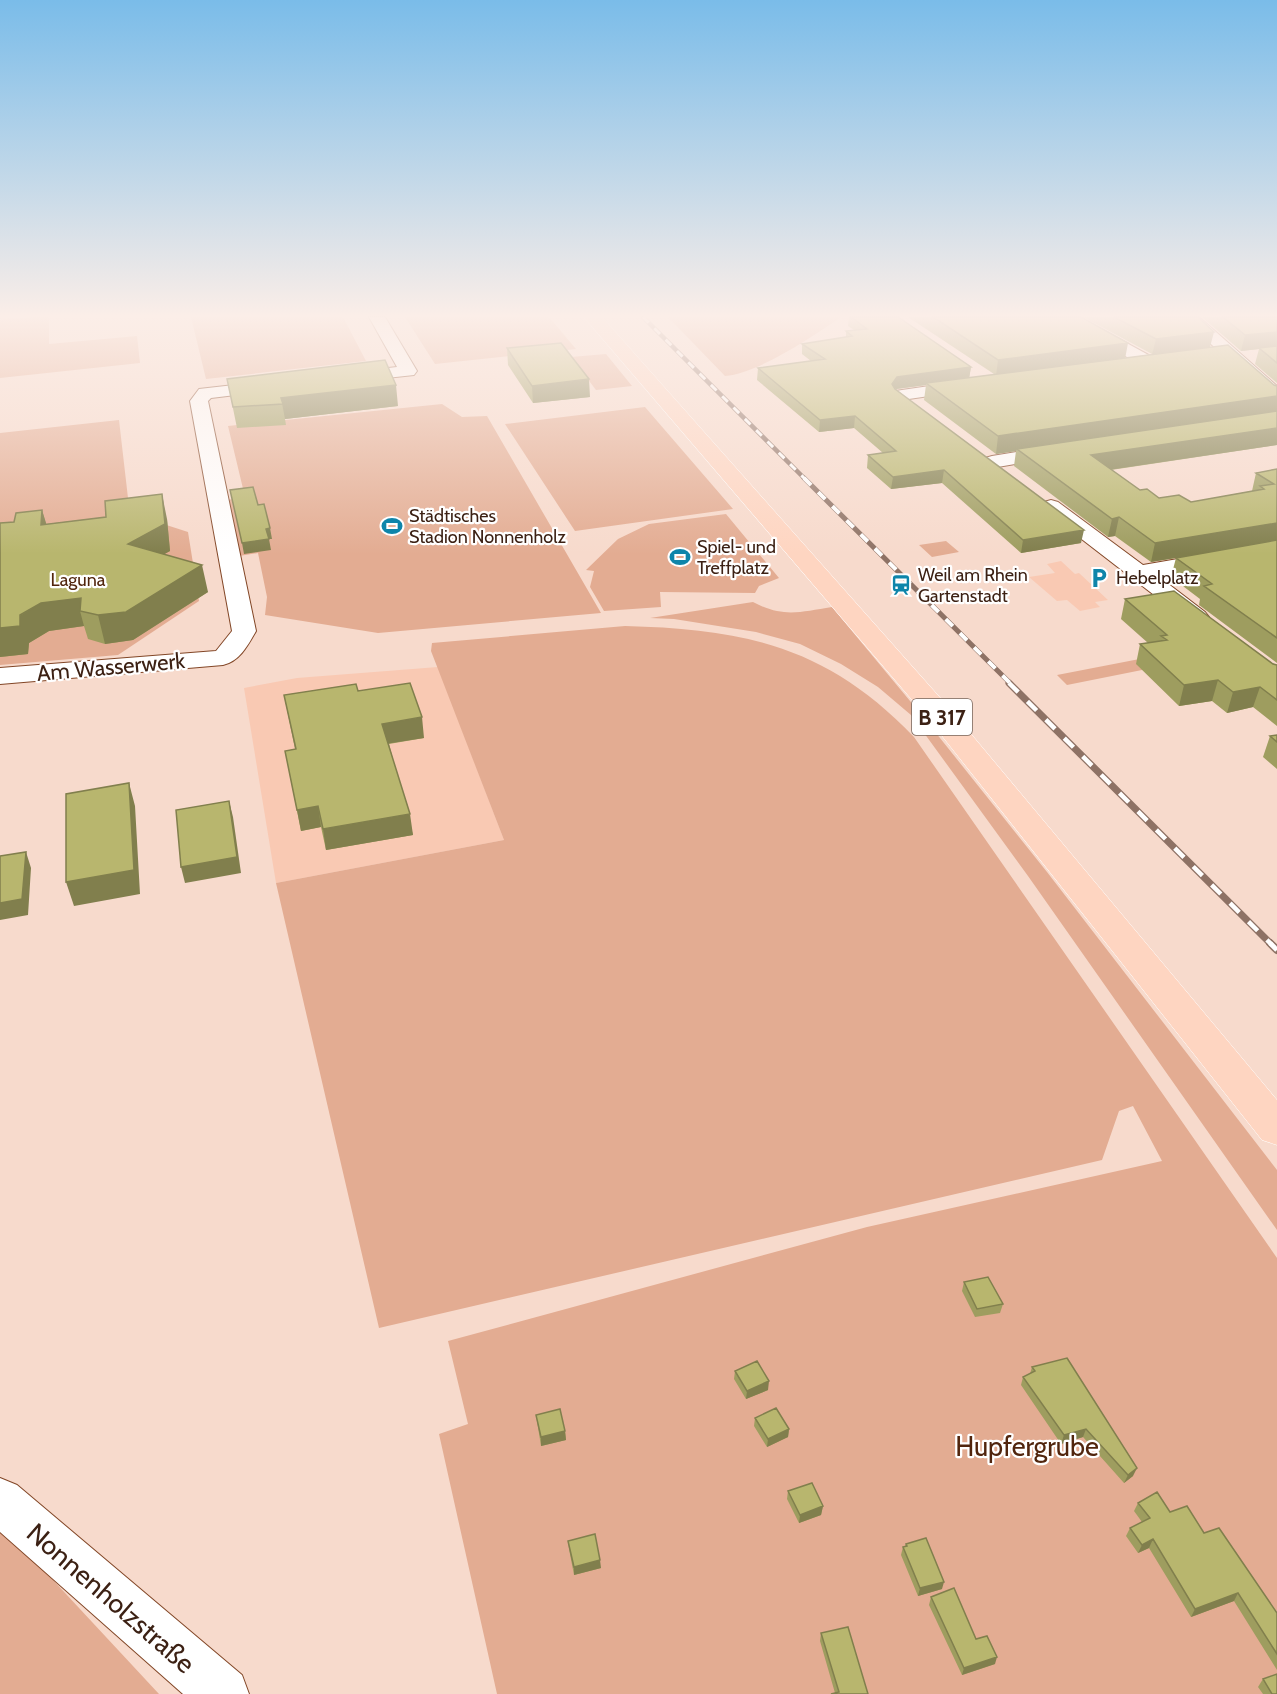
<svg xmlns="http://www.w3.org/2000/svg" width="1277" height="1694" font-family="Cabin,sans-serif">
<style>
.built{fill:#f9c9b3}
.green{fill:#e3ac92}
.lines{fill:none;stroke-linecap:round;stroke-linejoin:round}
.minor-casing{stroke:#824626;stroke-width:2}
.major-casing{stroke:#fff;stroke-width:1}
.minor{fill:#fff;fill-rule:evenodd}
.major{fill:#fed5c1;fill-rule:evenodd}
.rail-far3-casing{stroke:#8e7265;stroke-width:4.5}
.rail-far2-casing{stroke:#8e7265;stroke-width:5}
.rail-far1-casing{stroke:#8e7265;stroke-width:7}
.rail-casing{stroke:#8e7265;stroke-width:8}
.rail-far3{stroke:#fff;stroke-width:3;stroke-dasharray:8;stroke-linecap:butt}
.rail-far2{stroke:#fff;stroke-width:4;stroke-dasharray:10;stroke-linecap:butt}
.rail-far1{stroke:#fff;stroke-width:4.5;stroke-dasharray:13;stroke-linecap:butt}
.rail{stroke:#fff;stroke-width:5;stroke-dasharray:16;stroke-linecap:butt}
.wall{fill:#9e9d5f}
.shaded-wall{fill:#817f4d}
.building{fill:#b8b66e;stroke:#817f4d;stroke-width:1.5}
.labels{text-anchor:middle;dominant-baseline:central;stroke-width:4.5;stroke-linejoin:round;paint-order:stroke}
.far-poi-label{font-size:18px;fill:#3c2114;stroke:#fff;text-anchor:start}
.far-park-label{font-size:18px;fill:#51250d;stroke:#fff}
.shield{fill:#fff;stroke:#76645a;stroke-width:1.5}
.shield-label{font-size:21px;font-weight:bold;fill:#3c2114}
.street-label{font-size:22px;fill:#3c2114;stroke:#fff}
.near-park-label{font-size:27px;fill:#51250d;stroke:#fff}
.near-street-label{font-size:27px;fill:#3c2114;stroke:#fff}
</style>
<rect width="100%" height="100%" fill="#f7dacc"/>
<!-- built -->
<path class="built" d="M1061 561 1075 574 1079 573 1108 600 1095 602 1100 607 1080 611 1067 600 1057 601 1029 577 1055 573 1047 564Z
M438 667 504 840 276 883 244 688 297 678Z"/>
<!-- green -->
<path class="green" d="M34 317H49V344L137 336 140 363 0 378V320Z
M191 317H343L366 361 206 379Z
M405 317H549L576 349 435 364Z
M668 317H841C812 337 759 373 725 376Z
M606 354 632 386 596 390 571 357Z
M442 404 462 417 487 416 601 613 378 633 265 615 267 597 258 553 239 556 227 500 245 497 228 426Z
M645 407 733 509 575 531 505 424Z
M119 420 131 524 154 521 188 532 199 601 118 655 0 665V433Z
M726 514 779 578 759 586 755 593 660 592 661 607 604 611 590 587 594 571 586 570 618 539 649 524Z
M946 541 959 552 932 557 919 545Z
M753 602C783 618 800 612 832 607L920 713 1047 872 1277 1170V1230L1028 876 911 715 878 687 841 664 800 644 756 632 674 619 650 618Z
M625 626C746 629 828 647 914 737L1277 1258V1694H497L439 1434 468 1424 448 1341 867 1227 1162 1161 1133 1106 1119 1111 1102 1160 379 1328 276 883 504 840 431 651 432 643Z
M1186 650 1197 659 1067 685 1057 675Z
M0 1523 159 1694H0Z"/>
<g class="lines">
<!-- minor casing -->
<g class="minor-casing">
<path id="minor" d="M369 317H385L417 371 414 375 350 382 344 381 341 377 344 373 397 367Z
M1060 317H1079L1154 358 1157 362 1154 366H1142Z
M1182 317H1199L1277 386V401L1271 400Z
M270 381 276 382 279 386 276 390 211 398 208 401 256 631C248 645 240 661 223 665L0 684V668L216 651 232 631 190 401 199 389Z
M964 381 970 382 973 386 970 390 902 400 896 399 893 395 896 391 902 390Z
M1054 446 1061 448 1064 452 1061 456 992 468 985 466 982 462 985 458 992 456Z
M1051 500 1058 502 1143 565 1277 542V556L1158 576 1205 612 1209 617 1205 622 1197 624 1189 622 1044 510 1041 506 1044 502Z
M0 1478 17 1485 242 1675 249 1694H183L0 1532Z"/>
</g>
<!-- major casing -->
<g class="major-casing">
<path id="major" d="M584 317H602L951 710 1277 1100V1145L1262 1140 931 722Z"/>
</g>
<!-- minor -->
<use href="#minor" class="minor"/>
<!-- major -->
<use href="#major" class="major"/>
<!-- rail-far3 casing -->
<g class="rail-far3-casing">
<path id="rail-far3" d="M643 317 805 479"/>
</g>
<!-- rail-far2 casing -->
<g class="rail-far2-casing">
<path id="rail-far2" d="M804 478 1011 684"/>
</g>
<!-- rail-far1 casing -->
<g class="rail-far1-casing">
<path id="rail-far1" d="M1009 683 1272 945"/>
</g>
<!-- rail casing -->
<g class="rail-casing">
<path id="rail" d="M1270 943 1277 950"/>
</g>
<!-- rail-far3 -->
<use href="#rail-far3" class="rail-far3"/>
<!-- rail-far2 -->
<use href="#rail-far2" class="rail-far2"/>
<!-- rail-far1 -->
<use href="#rail-far1" class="rail-far1"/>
<!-- rail -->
<use href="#rail" class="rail"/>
</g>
<!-- wall -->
<path class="wall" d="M849 317H898L971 367 969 378 994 374 908 317H1081L1125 358 1152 354 1083 317H1198L1210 347 1277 445 1111 470 1140 490 1159 498 1191 502 1252 491 1256 473 1277 469V663L1199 605 1200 599 1171 577 1176 558 1151 562 1115 536 1108 537 1014 466 1016 451 996 454 924 400 926 385 896 389 1081 543 1021 553 942 483 891 489 867 468 868 455 883 453 854 428 819 432 757 380 758 368 811 361 802 354V344L846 337V331L854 330 848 326Z
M1202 317H1277V383L1255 364 1259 349 1241 351Z
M507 348 590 397 533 403 508 365Z
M227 379 398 406 285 419 286 425 237 428Z
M42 510 46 524 106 517 167 519 170 551 164 554 208 592 133 640 105 644 88 639 84 626 49 631 29 643 28 654 0 657V523L14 522Z
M1125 599 1277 665V726L1253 707 1227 713 1212 701 1179 706 1136 664 1140 644 1148 643 1121 619Z
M358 691 424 738 389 744 413 835 326 850 321 827 301 831 285 751 295 749 284 695Z
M1277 735V769L1263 757 1270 736Z
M964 1282 1003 1304 1000 1313 975 1317 962 1291Z
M1032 1367 1133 1476 1124 1483 1083 1437 1061 1444 1021 1385 1023 1377 1030 1374Z
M735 1371 768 1390 746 1399 734 1379Z
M536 1415 565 1431 566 1440 541 1446Z
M755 1418 789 1429 788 1437 767 1447 754 1426Z
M788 1491 823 1506 821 1515 799 1523 787 1499Z
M1138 1503 1170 1512 1204 1533 1277 1613V1670L1234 1601 1191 1617 1149 1548 1138 1553 1126 1536 1130 1528 1142 1522 1134 1511Z
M568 1541 601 1568 574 1575 569 1549Z
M906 1544 942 1589 918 1596 901 1555 903 1547 905 1546Z
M931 1597 976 1639 995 1664 962 1675 929 1605Z
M821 1633 868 1694 835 1693 820 1641Z
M1263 1679 1277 1694H1263L1258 1687Z"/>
<!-- shaded-wall -->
<path class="shaded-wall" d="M1214 332 1210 347 1152 355 1156 339Z
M1277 332V347L1259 348V349L1241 351 1245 335Z
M1128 343 1125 359 996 376 998 360Z
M971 367 969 379 926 383V385L896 389 892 384 897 377Z
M589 379 590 397 533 403 532 386Z
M396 385 398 406 285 419 281 398Z
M1277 396V412L1017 449 1016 451 996 454 998 436Z
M855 416 854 428 819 432 820 420Z
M1277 428V445L1088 473 1091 455Z
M944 470 942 483 891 489 893 477Z
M162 494 167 519 170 551 134 571 128 544Z
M42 510 50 536 41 525Z
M1119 517 1115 536 1108 537 1112 519Z
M1277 523V541L1151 562 1155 543Z
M270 528 272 539H269L271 550 244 554 242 543 266 529Z
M1084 530 1081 543 1021 553 1023 540Z
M202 565 208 592 133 640 105 644 98 615Z
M81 598 80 611 84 626 49 631 29 643 28 654 0 657V628L41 603Z
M1218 680 1212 701 1179 706 1184 685Z
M1260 687 1253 707 1227 713 1233 692Z
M422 717 424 738 385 744 382 724Z
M129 783 135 806 140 894 74 906 66 882Z
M229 801 233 817 241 873 185 883 181 867Z
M318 806 321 827 301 831 297 810Z
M410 814 413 835 326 850 323 829Z
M26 852 31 868 28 915 0 920V903Z
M769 1381 768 1390 746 1399 747 1391Z
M789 1429 788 1437 767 1447 768 1439Z
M1086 1429 1083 1437 1061 1444 1064 1435Z
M565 1431 566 1440 541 1446V1437Z
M1137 1468 1133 1476 1124 1483 1128 1475Z
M823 1506 821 1515 799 1523 800 1515Z
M1153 1539 1149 1548 1138 1553 1142 1545Z
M600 1560 601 1568 574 1575V1567Z
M944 1582 942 1589 918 1596 920 1588Z
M1238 1593 1234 1601 1191 1617 1195 1609Z
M997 1657 995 1664 962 1675 964 1668Z"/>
<!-- building -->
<path class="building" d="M851 317H898L971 367 897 377 892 384 895 389 1084 530 1023 540 944 470 893 477 868 455 896 451 855 416 820 420 758 368 825 359 802 344 852 336 846 331 867 329Z
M933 317H1081L1128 343 998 360Z
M1114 317H1198L1214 332 1156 339Z
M1223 317H1277V332L1245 335Z
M561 343 589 379 532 386 507 348Z
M1228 345 1274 385 1277 386V396L998 436 926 383Z
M1277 346V363L1259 348Z
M385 360 396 385 281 398 283 404 233 407 227 379Z
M1277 411V428L1091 455 1140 490 1147 489 1159 498 1179 495 1191 502 1264 489 1260 486 1274 484 1256 473 1277 469V523L1155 543 1119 517 1112 519 1017 449Z
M253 487 258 505 264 504 270 528 266 529 269 539 242 543 230 490Z
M162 494 165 524 128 544 202 565 126 612 98 615 80 611 81 598 41 603 20 615V626L0 628V523L14 522 16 513 42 510 41 525 106 517 105 501Z
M1277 540V638L1204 586 1212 584 1176 558Z
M1174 591 1273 664 1277 665V700L1260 687 1233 692 1218 680 1184 685 1140 644 1167 640 1161 636 1167 635 1125 599Z
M410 683 422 717 382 724 410 814 323 829 318 806 297 810 285 751 296 749 284 695 356 684 358 691Z
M1277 735V742L1270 736Z
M129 783 134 870 66 882V794Z
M229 801 237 857 181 867 176 810Z
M26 852 22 899 0 903V856Z
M988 1277 1003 1304 977 1309 964 1282Z
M1067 1358 1137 1468 1128 1475 1086 1429 1064 1435 1023 1377 1035 1371 1032 1367Z
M757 1361 769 1381 747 1391 735 1371Z
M776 1408 789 1429 768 1439 755 1418Z
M560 1409 565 1431 541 1437 536 1415Z
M812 1483 823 1506 800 1515 788 1491Z
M1157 1492 1170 1512 1187 1506 1204 1533 1219 1528 1277 1613V1654L1238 1593 1195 1609 1153 1539 1142 1545 1130 1528 1150 1518 1138 1503Z
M595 1534 600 1560 574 1567 568 1541Z
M926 1538 944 1582 920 1588 903 1547 907 1546 906 1544Z
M954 1588 976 1639 987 1636 997 1657 964 1668 931 1597Z
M848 1627 868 1694H831L839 1692 821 1633Z
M1277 1674V1694H1272L1263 1679Z"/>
<!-- sky -->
<linearGradient id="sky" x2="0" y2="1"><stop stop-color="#7abce9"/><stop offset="0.57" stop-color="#fbeee8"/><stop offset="1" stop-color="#fbeee8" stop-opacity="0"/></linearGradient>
<rect width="1277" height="554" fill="url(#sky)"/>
<!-- icons -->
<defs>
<g id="stadium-bare" transform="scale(1.62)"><path d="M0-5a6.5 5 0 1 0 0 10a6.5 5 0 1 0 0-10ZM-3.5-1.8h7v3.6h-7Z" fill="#0e85aa" stroke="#fff" stroke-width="2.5" paint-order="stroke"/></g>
<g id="parking-bare" transform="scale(1.62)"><path d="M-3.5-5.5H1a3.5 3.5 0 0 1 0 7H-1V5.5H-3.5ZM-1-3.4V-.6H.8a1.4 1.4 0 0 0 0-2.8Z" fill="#0e85aa" stroke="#fff" stroke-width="2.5" paint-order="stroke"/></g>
<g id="station-bare" transform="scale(1.62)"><path d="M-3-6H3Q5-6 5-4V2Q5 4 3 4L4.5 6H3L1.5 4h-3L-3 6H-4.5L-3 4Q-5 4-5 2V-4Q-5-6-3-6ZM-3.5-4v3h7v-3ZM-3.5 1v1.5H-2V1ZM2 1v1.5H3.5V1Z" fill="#0e85aa" stroke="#fff" stroke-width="2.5" paint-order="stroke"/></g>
</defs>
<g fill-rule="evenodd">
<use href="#stadium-bare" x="392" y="526"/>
<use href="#stadium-bare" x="680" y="557"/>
<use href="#parking-bare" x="1099" y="578"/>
<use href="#station-bare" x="901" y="585"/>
</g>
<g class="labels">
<!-- far-poi labels -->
<g class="far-poi-label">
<text x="409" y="516">Städtisches<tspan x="409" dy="21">Stadion Nonnenholz</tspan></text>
<text x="697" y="547">Spiel- und<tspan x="697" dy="21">Treffplatz</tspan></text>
<text x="918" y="575">Weil am Rhein<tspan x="918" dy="21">Gartenstadt</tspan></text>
<text x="1116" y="578">Hebelplatz</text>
</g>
<!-- far-park labels -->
<g class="far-park-label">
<text x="78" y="580">Laguna</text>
</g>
<!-- shield labels -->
<rect class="shield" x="912" y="699" width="60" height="36" rx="4.5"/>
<g class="shield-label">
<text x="942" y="717">B 317</text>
</g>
<!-- street labels -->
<g class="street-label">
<text transform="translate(111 667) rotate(-5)">Am Wasserwerk</text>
</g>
<!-- near-park labels -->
<g class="near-park-label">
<text x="1027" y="1446">Hupfergrube</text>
</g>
<!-- near-street labels -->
<g class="near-street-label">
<text transform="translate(111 1598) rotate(41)">Nonnenholzstraße</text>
</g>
</g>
</svg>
